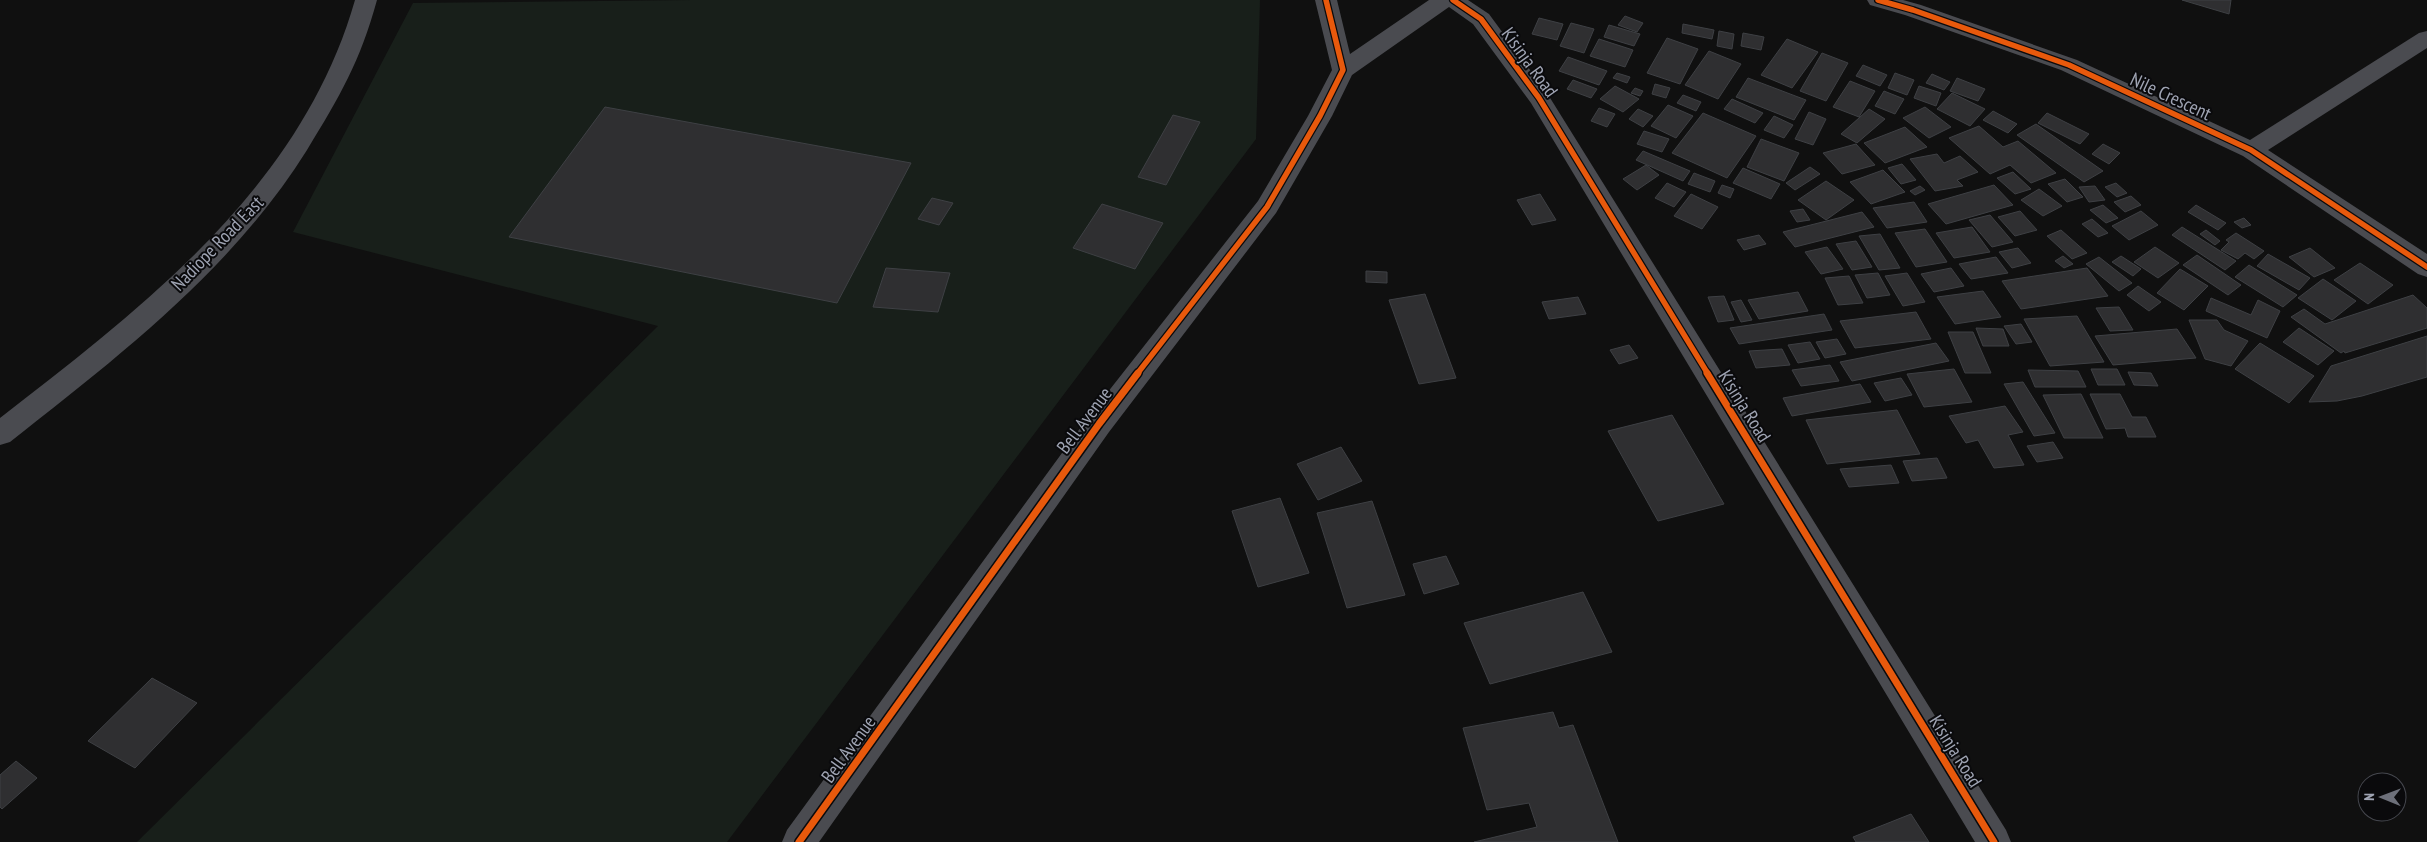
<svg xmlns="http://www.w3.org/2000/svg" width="2427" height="842" font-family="'PT Sans Narrow',sans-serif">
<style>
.green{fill:#181f1a}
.building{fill:#2f2f31;stroke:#3e4044}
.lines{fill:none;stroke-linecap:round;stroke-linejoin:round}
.minor{fill:#4a4b50;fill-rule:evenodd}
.cycleway-far1-casing{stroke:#0a0a0c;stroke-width:8}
.cycleway-casing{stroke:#0a0a0c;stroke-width:10}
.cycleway-far1{stroke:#e8590c;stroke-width:5.5}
.cycleway{stroke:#e8590c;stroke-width:7}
.labels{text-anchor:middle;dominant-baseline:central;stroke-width:4;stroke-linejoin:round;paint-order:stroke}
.street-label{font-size:19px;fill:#9fa4b3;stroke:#0a0a0c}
</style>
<rect width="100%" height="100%" fill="#101010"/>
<!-- green -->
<path class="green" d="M693 0H1260L1256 139 727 842H137L658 326 293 232 413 3Z"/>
<!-- building -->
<path class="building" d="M2182 0H2231L2229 14Z
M1625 16 1643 23 1637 32 1618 25Z
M1539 18 1563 24 1557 40 1532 34Z
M1571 23 1594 29 1584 53 1560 46Z
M1683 24 1714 30 1712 39 1682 33Z
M1609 25 1640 34 1634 46 1604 37Z
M1719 31 1734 34 1732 49 1717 46Z
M1743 33 1764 37 1761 50 1741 46Z
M1667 38 1698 49 1680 84 1647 73Z
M1599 39 1633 50 1625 67 1590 56Z
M1787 39 1818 52 1792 88 1761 75Z
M1709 51 1741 64 1718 99 1685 85Z
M1822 53 1848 63 1826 101 1800 91Z
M1568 57 1607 71 1599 85 1559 71Z
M1863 65 1887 75 1880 86 1856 76Z
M1617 73 1630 77 1627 83 1613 78Z
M1895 73 1914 80 1907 95 1888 88Z
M1932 74 1950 82 1944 90 1926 83Z
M1748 78 1806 100 1794 120 1736 97Z
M1957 78 1985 89 1978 101 1950 91Z
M1573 80 1597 89 1591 98 1567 89Z
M1850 81 1875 91 1859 117 1833 107Z
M1655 84 1670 88 1666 98 1652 94Z
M1615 86 1639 99 1623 112 1600 99Z
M1919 86 1941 93 1936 106 1914 98Z
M1635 88 1643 91 1640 96 1631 93Z
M1884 91 1904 99 1895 114 1875 106Z
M1952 93 1985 109 1970 126 1937 109Z
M1683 95 1701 102 1696 111 1677 103Z
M1732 99 1763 113 1755 123 1724 109Z
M1668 105 1693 116 1676 138 1651 126Z
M605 107 911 163 837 303 509 237Z
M1925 107 1951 127 1929 138 1903 118Z
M1599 108 1615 114 1607 127 1591 121Z
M1638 109 1653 116 1643 127 1629 119Z
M1869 109 1885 119 1857 143 1841 134Z
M1993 111 2017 124 2008 133 1983 120Z
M1809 112 1826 119 1813 145 1795 139Z
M1703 113 1756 136 1727 178 1672 153Z
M2047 113 2089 134 2080 144 2038 123Z
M1173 115 1200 122 1166 185 1138 177Z
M1774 116 1793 125 1784 138 1764 130Z
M2036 124 2103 171 2084 182 2017 135Z
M1979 126 2003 147 2018 141 2056 173 2031 183 2010 165 1990 174 1949 138Z
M1905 127 1927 147 1885 163 1864 143Z
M1644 131 1669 139 1662 152 1637 144Z
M1761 139 1799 153 1784 181 1747 167Z
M1856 144 1875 165 1842 174 1823 153Z
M2103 144 2120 153 2109 164 2092 154Z
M1643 151 1690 171 1683 181 1636 160Z
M1937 154 1944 163 1960 156 1978 172 1957 180 1963 186 1935 191 1910 159Z
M1902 164 1916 180 1901 184 1888 168Z
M1646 165 1659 175 1637 190 1623 179Z
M1810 167 1820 174 1795 190 1786 183Z
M1743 168 1780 184 1771 199 1733 183Z
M1883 170 1905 192 1871 204 1850 182Z
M2013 172 2031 189 2015 194 1997 178Z
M1694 173 1715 181 1710 192 1688 184Z
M2065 179 2083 197 2067 202 2048 184Z
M1826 181 1854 200 1826 220 1798 200Z
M1667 183 1686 192 1674 207 1655 198Z
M2116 183 2127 193 2117 197 2105 187Z
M1722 185 1734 189 1730 198 1718 193Z
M1994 185 2013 205 1946 224 1928 204Z
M1920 186 1925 190 1915 195 1910 191Z
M2095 186 2105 200 2089 202 2079 187Z
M2039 189 2062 206 2043 216 2021 200Z
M1540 194 1556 220 1532 225 1517 200Z
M1691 194 1718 207 1702 229 1674 216Z
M2131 196 2141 205 2125 212 2114 202Z
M932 198 953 203 939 225 918 219Z
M1914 202 1927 222 1887 228 1873 208Z
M1102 204 1163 223 1135 269 1073 248Z
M2103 205 2118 218 2106 223 2090 210Z
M2196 205 2226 223 2218 230 2188 212Z
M1803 209 1810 220 1797 222 1790 211Z
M2020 211 2037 230 2015 236 1998 217Z
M2141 211 2158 225 2129 240 2112 226Z
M1862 212 1874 227 1795 247 1783 232Z
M1990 215 2013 242 1992 247 1969 220Z
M2244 218 2251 225 2242 228 2234 222Z
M2092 219 2108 233 2098 237 2082 224Z
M1972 227 1990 252 1954 258 1936 233Z
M2182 227 2236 261 2225 270 2172 235Z
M1925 229 1947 262 1916 267 1895 233Z
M2061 230 2087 253 2072 259 2047 236Z
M2206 230 2220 241 2215 245 2200 234Z
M2236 233 2264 251 2254 259 2245 253 2238 259 2221 250 2229 242 2226 240Z
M1880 234 1900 268 1879 270 1859 236Z
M1759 235 1766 244 1744 250 1737 240Z
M1856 241 1872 267 1852 270 1836 244Z
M1827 247 1843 269 1821 274 1805 252Z
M2155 247 2179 263 2158 278 2134 262Z
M2018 248 2031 263 2012 268 1999 252Z
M2310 248 2335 268 2314 277 2289 257Z
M2268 254 2310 278 2299 290 2257 266Z
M2197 255 2241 285 2228 295 2183 265Z
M2063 256 2073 264 2064 268 2055 261Z
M2121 256 2141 269 2133 276 2112 262Z
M1996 257 2008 273 1971 279 1959 264Z
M2099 257 2132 283 2119 291 2086 264Z
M2360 263 2393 285 2368 304 2334 280Z
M2249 265 2297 295 2283 307 2235 277Z
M886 268 950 273 938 312 873 307Z
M1951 268 1964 286 1934 292 1921 274Z
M2087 268 2108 296 2021 309 2002 281Z
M2180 269 2208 286 2184 310 2157 293Z
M1366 271 1387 272V283L1366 282Z
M1878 273 1890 295 1867 298 1855 275Z
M1907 273 1925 302 1903 306 1885 276Z
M1849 276 1863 303 1838 305 1825 278Z
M2323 279 2356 301 2332 320 2298 298Z
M2138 286 2161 302 2149 311 2127 295Z
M1983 291 2001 317 1955 324 1937 297Z
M1798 292 1808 311 1759 319 1748 300Z
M1425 294 1456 378 1419 384 1389 300Z
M2413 295 2427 308V328L2345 353 2344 351 2341 353 2291 317 2304 309 2325 324Z
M1724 296 1734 320 1718 322 1708 297Z
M1578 297 1586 314 1549 319 1542 302Z
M2211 298 2251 315 2258 300 2280 311 2267 338 2206 311Z
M1741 300 1752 320 1741 322 1731 302Z
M2119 307 2133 330 2110 331 2096 308Z
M1916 312 1931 339 1855 348 1840 321Z
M1824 314 1832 330 1739 344 1730 328Z
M2077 316 2104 362 2050 366 2024 319Z
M2189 320H2217L2224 330 2248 341 2231 366 2205 359Z
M2021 324 2032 342 2016 344 2004 326Z
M1976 328 2003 329 2009 346H1983Z
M2299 328 2334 351 2318 365 2283 342Z
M2177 329 2196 358 2113 365 2095 336Z
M1948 332H1973L1991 373H1965Z
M2427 336V377L2362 396 2337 401 2309 402 2331 366Z
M1837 339 1846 354 1825 358 1816 342Z
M1810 342 1820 359 1798 363 1788 345Z
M1936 343 1949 361 1852 381 1840 362Z
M2260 343 2314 376 2289 403 2235 369Z
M1629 345 1638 358 1619 364 1610 350Z
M1782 349 1790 365 1756 368 1749 351Z
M1830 365 1839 381 1801 386 1792 370Z
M1954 369 1972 402 1924 407 1907 374Z
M2091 369H2117L2125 385H2098Z
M2028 370 2078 371 2086 387H2035Z
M2128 372 2151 373 2158 386 2134 385Z
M1901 378 1912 395 1885 401 1874 383Z
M2023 382 2055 433 2034 436 2004 384Z
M1860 384 1871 402 1792 416 1783 398Z
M2081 394 2103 438H2064L2043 395Z
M2090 394H2120L2132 417H2146L2156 437H2128L2125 428 2106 429Z
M2005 406 2023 432 2008 435 2024 465 1994 468 1978 440 1966 443 1949 416Z
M1897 410 1920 454 1827 464 1806 420Z
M1672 415 1724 504 1658 521 1608 431Z
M2053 442 2063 458 2037 462 2027 446Z
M1341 447 1362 481 1318 500 1297 464Z
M1937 458 1947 478 1912 481 1903 461Z
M1891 465 1899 483 1849 487 1840 469Z
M1280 498 1309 573 1258 587 1232 511Z
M1372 501 1405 595 1347 608 1317 513Z
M1446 556 1459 584 1424 594 1413 564Z
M1583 592 1612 652 1490 684 1464 623Z
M152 678 197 703 135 768 88 741Z
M1553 712 1559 728 1573 725 1618 842H1474L1537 827 1529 803 1487 810 1463 728Z
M16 761 37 778 2 809 0 807V775Z
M1911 814 1929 842H1856L1853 837Z"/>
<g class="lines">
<!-- minor -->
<path class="minor" d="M355 0H377C360 62 340 96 307 150 232 270 119 356 10 442L0 445V418C146 305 302 186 355 0Z
M1315 0H1337L1350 54 1429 0H1468L1489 14 1547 93 2006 830 2011 842H1975L1531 103 1473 24 1449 7 1352 75 1332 116 1276 213 1109 432 819 842H782L787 830 1089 416 1258 201 1308 116 1332 70Z
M1867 0H1903L1921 5 2077 60 2250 140 2419 33 2427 31V48L2268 150 2427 254V277L2418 274 2243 156 2061 70 1905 15 1870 5Z"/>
<!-- cycleway-far1 casing -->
<g class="cycleway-far1-casing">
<path id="cycleway-far1" d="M1453 0 1481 19 1539 98 1708 374
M1878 0 1913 10 2069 65 2251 150 2427 267
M1137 374 1267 207 1320 116 1343 70 1326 0"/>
</g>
<!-- cycleway casing -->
<g class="cycleway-casing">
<path id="cycleway" d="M1707 373 1994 842
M799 842 1099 424 1138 373"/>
</g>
<!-- cycleway-far1 -->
<use href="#cycleway-far1" class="cycleway-far1"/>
<!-- cycleway -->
<use href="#cycleway" class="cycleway"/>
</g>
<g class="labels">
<!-- street labels -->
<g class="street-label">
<text transform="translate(1530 62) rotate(54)">Kisinja Road</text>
<text transform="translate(2171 96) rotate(25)">Nile Crescent</text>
<text transform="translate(217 243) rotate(-46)">Nadiope Road East</text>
<text transform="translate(1745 406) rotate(58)">Kisinja Road</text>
<text transform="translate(1084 420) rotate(-53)">Bell Avenue</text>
<text transform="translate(848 749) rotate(-54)">Bell Avenue</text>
<text transform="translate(1956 751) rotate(58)">Kisinja Road</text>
</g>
</g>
<!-- north arrow -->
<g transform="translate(2382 797) rotate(271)"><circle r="24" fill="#0a0a0c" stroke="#46484f"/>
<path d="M0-4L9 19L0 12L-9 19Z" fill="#6d707a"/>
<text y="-8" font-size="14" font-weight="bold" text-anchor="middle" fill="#9fa4b3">N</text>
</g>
</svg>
